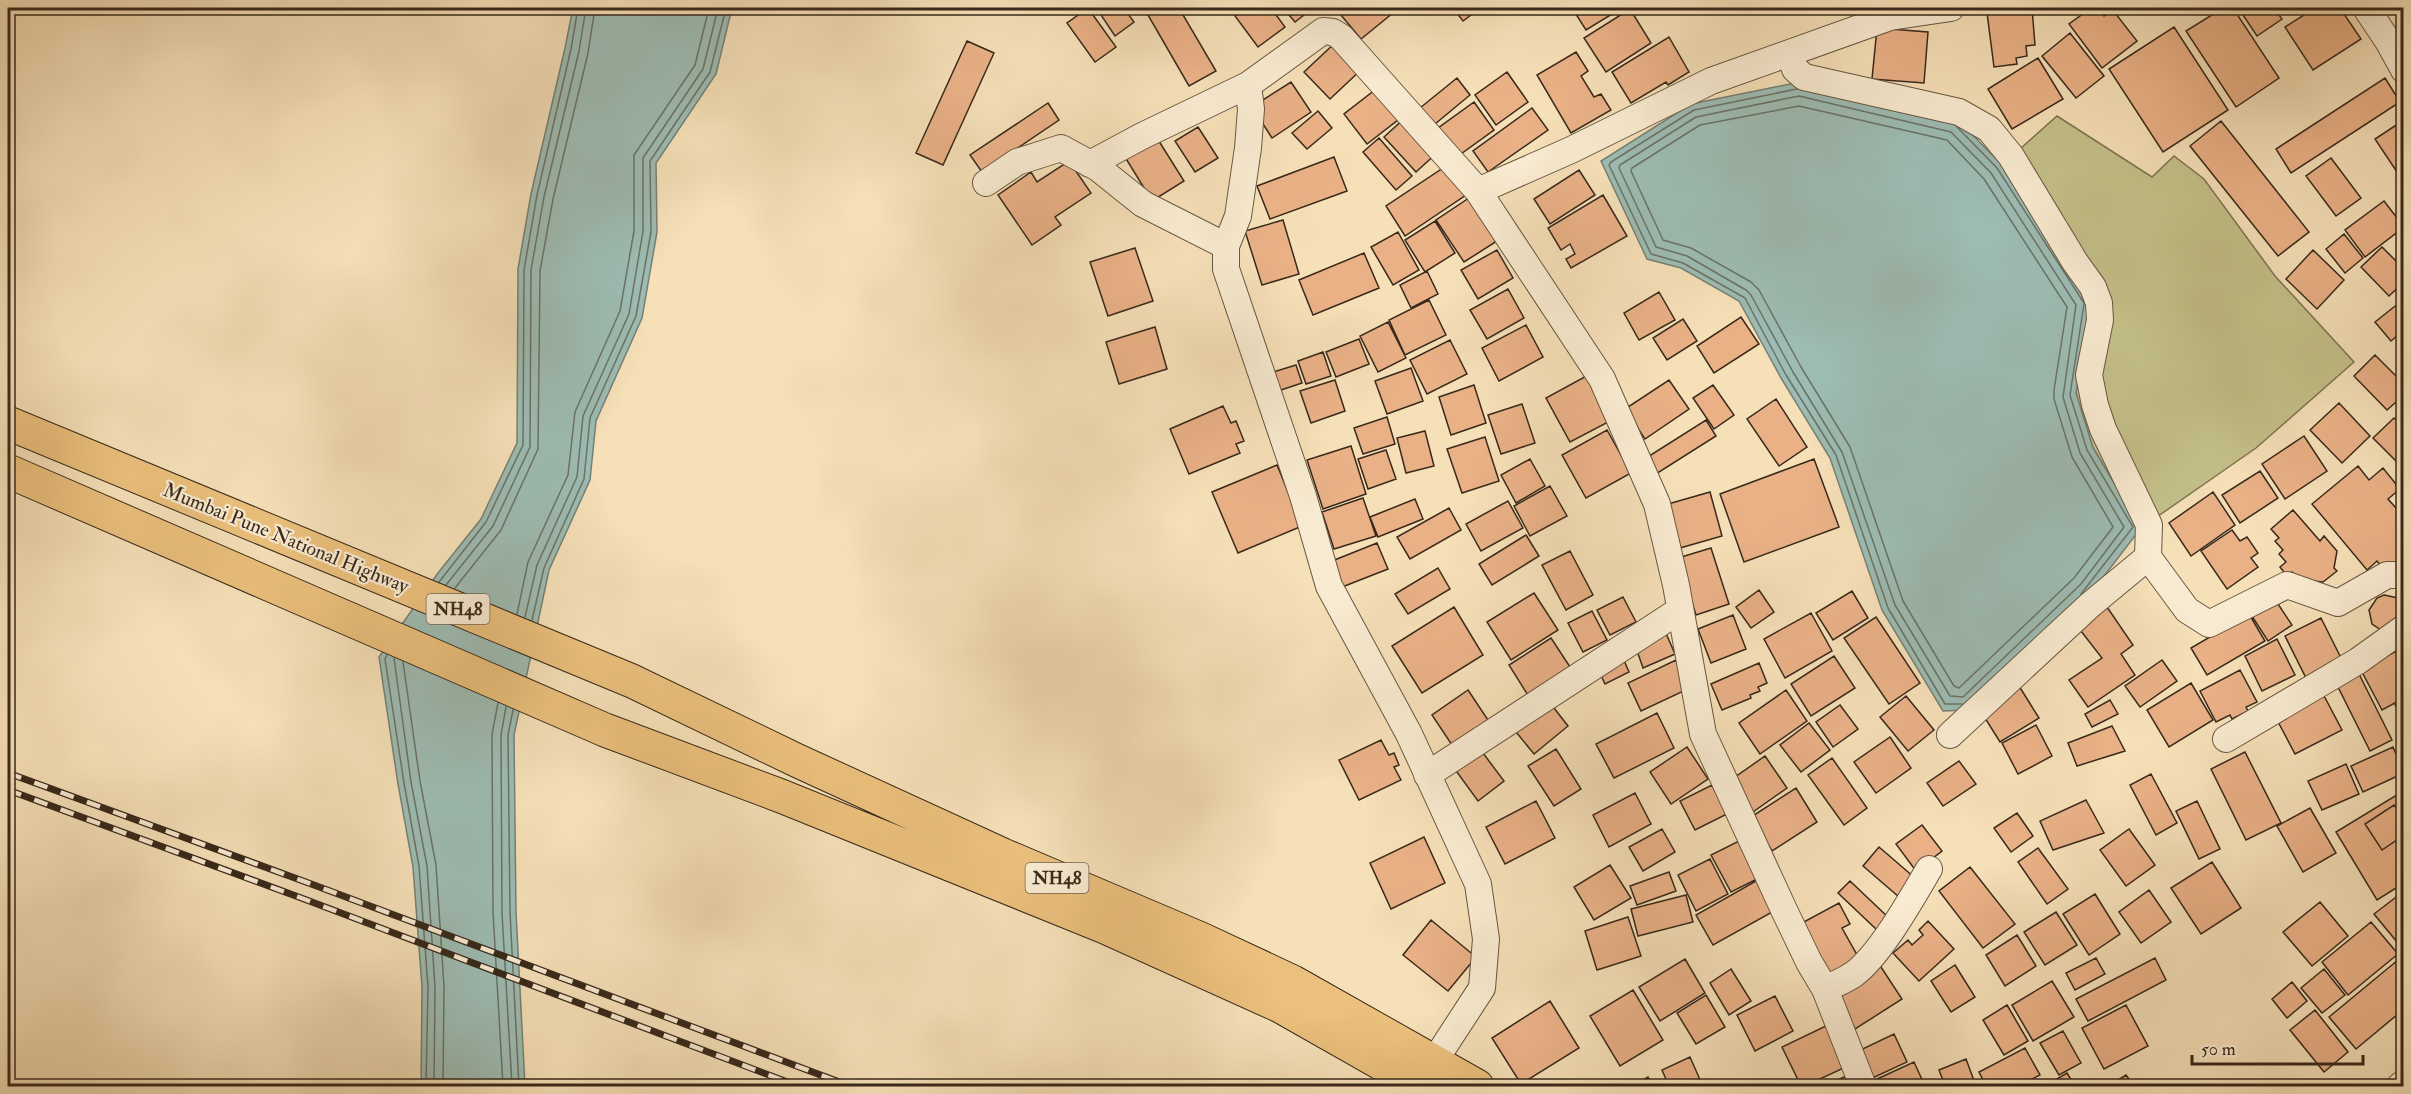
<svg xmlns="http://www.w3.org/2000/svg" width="2411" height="1094" font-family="'IM FELL Double Pica',serif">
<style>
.green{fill:#c4c089;stroke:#7e7452;stroke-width:1.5}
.water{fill:#9dbcb3;stroke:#758176;stroke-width:1.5}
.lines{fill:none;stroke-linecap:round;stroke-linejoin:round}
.shore{stroke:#6a7267;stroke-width:1.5}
.building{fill:#eab187;stroke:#38291b;stroke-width:1.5}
.minor-casing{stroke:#685742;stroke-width:28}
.trunk-casing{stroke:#38291b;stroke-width:35}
.minor{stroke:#f9ebd1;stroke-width:26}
.trunk{stroke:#ebc07c;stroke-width:33}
.rail-casing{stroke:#38291b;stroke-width:7}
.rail{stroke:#f9ebd1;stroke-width:4.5;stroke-dasharray:14;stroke-linecap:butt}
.labels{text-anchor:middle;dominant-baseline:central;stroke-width:4.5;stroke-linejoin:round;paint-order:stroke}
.shield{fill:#f9ebd1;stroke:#726352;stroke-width:1.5}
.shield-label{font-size:18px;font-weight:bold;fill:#38291b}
.street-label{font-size:20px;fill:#38291b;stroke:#f9ebd1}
</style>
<rect width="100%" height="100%" fill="#f6e0b8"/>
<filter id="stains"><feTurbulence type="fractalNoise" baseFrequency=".00333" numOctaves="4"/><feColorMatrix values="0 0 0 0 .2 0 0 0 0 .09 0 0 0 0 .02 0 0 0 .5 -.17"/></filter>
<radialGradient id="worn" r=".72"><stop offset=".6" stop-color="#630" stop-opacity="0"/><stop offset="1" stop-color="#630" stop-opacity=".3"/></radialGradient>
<!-- green -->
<path class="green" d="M2057 116 2152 177 2174 156 2204 179 2275 276 2354 362 2256 448 2141 528 2093 448 2076 393 2090 302 2002 165Z"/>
<!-- water -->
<path class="water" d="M573 8H732L716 74 656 163 657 232 642 318 596 421 590 480 549 570 514 735 516 912 525 1086H421L422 987 413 867 398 784 379 657 438 573 481 519 517 443 518 269 531 194 565 48Z
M1800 82 1958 120 2002 165 2090 302 2076 393 2093 448 2141 528 2091 593 1969 710 1943 711 1882 610 1830 458 1781 378 1739 301 1681 268 1647 259 1601 161 1691 104Z"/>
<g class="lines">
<!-- shore -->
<path class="shore" d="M1797 89 1694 110 1611 162 1609 165 1651 254 1683 263 1745 298 1786 375 1836 455 1888 608 1945 704H1962
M1799 96 1951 132 1991 173 2076 305 2063 397 2080 453 2124 527 2081 584 1963 697 1950 696 1895 605 1842 452 1793 372 1751 295 1746 290 1687 256 1656 247 1619 168 1620 165 1696 117Z
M1799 106 1947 140 1984 179 2067 307 2054 390V399L2072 457 2113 527 2074 578 1959 688 1954 686 1903 601 1850 447 1801 367 1759 290 1751 282 1691 248 1663 240 1631 171 1632 168 1700 125Z
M1957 127 1997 168 2084 303
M439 582 486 522 523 445 524 270 537 195 571 49 578 8
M446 585 493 526 530 447 531 270 544 197 579 51 586 8
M455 588 501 530 538 449 540 271 553 199 588 53 595 8
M2081 594 2133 527 2087 450 2070 395 2084 304
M517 614 528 562 568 475 575 412 620 311 634 231V155L695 65 709 8
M525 617 537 565 577 477 583 416 629 314 643 231V158L703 69 718 8
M532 620 544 568 584 479 590 418 636 316 651 232 650 161 710 72 726 8
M387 655 385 659 404 783 419 866 428 987 426 1086
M394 658 411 782 427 866 435 987 434 1086
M403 662 420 781 436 865 444 986 443 1086
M498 703 492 734 493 912 503 1086
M506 707 501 735 502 913 512 1086
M513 710 508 735 510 912 519 1086"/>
</g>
<!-- building -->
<path class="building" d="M1088 8 1116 47 1095 62 1067 23Z
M1100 8H1124L1134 22 1115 36 1097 9Z
M1162 8H1179L1216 71 1189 86 1148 15Z
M1246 8H1271L1285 27 1258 47 1235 16Z
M1283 8H1313L1295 22Z
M1335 8H1399L1361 39Z
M1453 8H1480L1463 21Z
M1572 8H1622L1586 30Z
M2032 8 2035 45 2026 46 2027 56 2016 58 2017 64 1994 67 1987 13Z
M2091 8H2098L2104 16 2112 9 2137 41 2102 68 2069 24Z
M2223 8H2233L2279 78 2236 107 2186 31Z
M2247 8H2274L2282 19 2257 36 2241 12Z
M2315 8H2340L2361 39 2313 70 2285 27Z
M1630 9 1651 43 1606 72 1584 38Z
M2174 27 2228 110 2163 152 2109 69Z
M1877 28 1928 32 1924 83 1872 79Z
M2070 33 2104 76 2076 98 2042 56Z
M1669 37 1689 72 1668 85 1666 82 1631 103 1612 72Z
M1338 40 1364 67 1330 99 1304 72Z
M967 41 994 53 943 165 916 153Z
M1576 52 1588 71 1581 76 1594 97 1601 94 1611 110 1571 133 1537 75Z
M2038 58 2063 99 2012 129 1988 89Z
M1507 72 1528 102 1496 125 1475 95Z
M1457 78 1470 95 1429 129 1415 112Z
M2385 78 2400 102 2291 173 2276 149Z
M1291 82 1311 112 1272 138 1252 107Z
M1380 86 1403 116 1367 144 1344 114Z
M1474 102 1494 130 1454 159 1434 131Z
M1048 103 1059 120 982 172 970 155Z
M1532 108 1548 130 1488 172 1473 151Z
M1318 111 1332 128 1307 149 1292 133Z
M1407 116 1439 151 1416 172 1384 137Z
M2404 120V172L2399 175 2375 139Z
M2221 121 2309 232 2278 256 2190 146Z
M1198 127 1218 158 1195 172 1175 141Z
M1157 138 1184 181 1152 201 1125 157Z
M1379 138 1412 176 1396 190 1363 152Z
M1334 157 1347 191 1270 219 1257 186Z
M2331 158 2361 198 2336 216 2306 176Z
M1069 161 1091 193 1055 217 1061 225 1032 245 998 195 1031 172 1037 182Z
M1446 166 1466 195 1405 236 1386 206Z
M1579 170 1595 195 1550 224 1534 199Z
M1603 195 1627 236 1571 268 1566 259 1575 254 1570 244 1561 250 1548 228Z
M1469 198 1497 241 1464 262 1436 220Z
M2384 201 2404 227 2365 257 2345 230Z
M1283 220 1299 274 1262 285 1245 231Z
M1435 221 1455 253 1425 272 1405 240Z
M1398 232 1419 270 1393 285 1371 247Z
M2344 234 2363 258 2345 273 2326 249Z
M2382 247 2404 269V282L2389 296 2361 267Z
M1135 248 1153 301 1108 316 1090 262Z
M1497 250 1513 278 1478 299 1461 270Z
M2313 250 2344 280 2317 309 2286 279Z
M1364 253 1379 288 1313 315 1299 280Z
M1427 271 1438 294 1411 308 1400 285Z
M1508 289 1524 318 1487 339 1470 310Z
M1659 292 1675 320 1639 340 1624 313Z
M2404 299V330L2391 341 2375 322Z
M1429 300 1446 335 1405 355 1389 320Z
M1741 317 1759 344 1714 373 1697 346Z
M1683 319 1697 341 1667 360 1653 338Z
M1388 322 1406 358 1378 372 1360 336Z
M1526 325 1543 357 1499 381 1482 348Z
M1155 327 1167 369 1119 384 1106 342Z
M1359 339 1369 364 1336 377 1326 352Z
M1450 340 1467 374 1427 394 1410 360Z
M1323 352 1331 376 1306 384 1298 361Z
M2375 355 2404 384V395L2387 410 2354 376Z
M1296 365 1302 383 1275 392 1270 373Z
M1411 368 1423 401 1387 414 1375 381Z
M1590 374 1614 419 1570 442 1546 398Z
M1335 380 1345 411 1311 423 1300 391Z
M1669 380 1689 409 1645 439 1625 409Z
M1474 385 1486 423 1451 435 1439 397Z
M1713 385 1734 415 1714 429 1693 398Z
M1776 399 1807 447 1779 466 1747 419Z
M2339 403 2370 436 2342 463 2310 430Z
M1522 404 1535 443 1501 454 1488 415Z
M1223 406 1231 423 1236 421 1244 441 1236 444 1240 453 1189 474 1170 429Z
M1387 417 1395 444 1363 454 1354 428Z
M2394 418 2404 427V469L2373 438Z
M1706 420 1716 436 1656 474 1646 458Z
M1607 430 1631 473 1586 498 1562 455Z
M1425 431 1434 466 1406 473 1397 438Z
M2304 436 2327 471 2285 499 2262 464Z
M1485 437 1499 481 1462 493 1447 449Z
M1351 446 1366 494 1323 509 1307 460Z
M1386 450 1396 479 1368 489 1358 459Z
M1530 459 1545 486 1516 503 1501 475Z
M1814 459 1839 527 1744 562 1720 494Z
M1277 465 1302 526 1238 553 1212 492Z
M2358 466 2369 480 2383 468 2400 489 2388 499 2404 517V557L2386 572 2377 561 2367 570 2312 504Z
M2260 471 2278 498 2240 523 2222 495Z
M1550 486 1567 516 1530 536 1514 506Z
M1710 492 1722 536 1680 548 1668 504Z
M2213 492 2235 525 2191 556 2169 523Z
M1363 498 1376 536 1334 549 1322 512Z
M1415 499 1423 519 1378 537 1370 517Z
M1508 501 1523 528 1481 551 1466 524Z
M1449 508 1461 530 1410 559 1397 537Z
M2293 510 2320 541 2324 536 2337 551 2334 568 2337 571 2323 582 2301 580 2292 572 2287 576 2280 567 2286 562 2279 554 2283 550 2275 541 2279 538 2271 529Z
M2232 530 2240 541 2247 537 2258 553 2251 558 2258 567 2227 589 2201 551Z
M1526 535 1539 556 1492 585 1479 564Z
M1377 543 1388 569 1337 589 1327 563Z
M1711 548 1729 604 1696 615 1678 558Z
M1570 551 1593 595 1566 610 1542 565Z
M1438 568 1450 589 1408 614 1395 594Z
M1759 590 1774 612 1751 628 1736 607Z
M1852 591 1868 618 1833 640 1816 613Z
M1534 593 1558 630 1511 660 1487 622Z
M2272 595 2292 625 2268 641 2248 610Z
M2384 595 2398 598 2404 604V623L2384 632 2372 624 2369 610 2377 598Z
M1623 597 1636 622 1610 635 1597 610Z
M1454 607 1483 655 1422 693 1392 646Z
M2107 607 2133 645 2121 654 2135 675 2088 707 2069 680 2102 658 2081 631Z
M1592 611 1607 640 1583 652 1568 623Z
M1811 613 1832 651 1785 678 1764 639Z
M2249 614 2265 641 2207 675 2191 648Z
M1733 615 1746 649 1711 663 1698 629Z
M1876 617 1920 683 1889 704 1844 638Z
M2321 618 2347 670 2311 688 2285 636Z
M1665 631 1675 654 1643 668 1635 645Z
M1551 638 1574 673 1531 700 1509 665Z
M2277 639 2295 675 2262 691 2245 656Z
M2404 647V698L2382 710 2361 670Z
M1622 656 1629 672 1605 684 1598 669Z
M1834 656 1855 688 1811 716 1791 684Z
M1676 660 1690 688 1641 711 1628 683Z
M2162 660 2177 681 2140 707 2125 686Z
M1759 663 1767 683 1758 687 1760 691 1750 695 1751 698 1722 710 1711 684Z
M2240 670 2257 702 2246 707 2248 711 2232 719 2230 715 2216 722 2200 691Z
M2358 672 2392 740 2370 751 2336 683Z
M2191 683 2213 720 2169 747 2147 710Z
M2019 686 2039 718 2000 742 1980 710Z
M1468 690 1492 726 1456 751 1432 715Z
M1786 690 1807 721 1760 754 1739 723Z
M2322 692 2342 730 2295 754 2275 716Z
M1906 696 1934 730 1908 751 1880 717Z
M1547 699 1568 726 1534 754 1512 727Z
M2110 700 2118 714 2092 727 2085 714Z
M2404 700V721L2395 705Z
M1840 705 1858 729 1833 747 1816 722Z
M1657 713 1674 748 1614 778 1596 744Z
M1809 723 1830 750 1801 772 1780 745Z
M2036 725 2052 756 2018 774 2002 743Z
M2112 726 2125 751 2077 766 2068 743Z
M1890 737 1911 768 1876 793 1854 762Z
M1381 740 1389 755 1394 753 1399 765 1394 767 1401 780 1359 800 1339 760Z
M1687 747 1708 779 1671 804 1650 772Z
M2393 747 2404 773 2363 792 2351 766Z
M1480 749 1504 781 1478 801 1454 768Z
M1556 749 1581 789 1554 806 1528 766Z
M2245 752 2281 823 2246 840 2211 769Z
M1765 756 1787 788 1750 814 1728 782Z
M1832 758 1867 808 1844 825 1808 775Z
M1959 761 1976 784 1943 806 1927 783Z
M2346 764 2359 794 2322 810 2308 781Z
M2151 774 2177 823 2156 835 2130 785Z
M1712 785 1727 814 1695 830 1680 801Z
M1796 788 1817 822 1772 851 1751 817Z
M1635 793 1651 824 1609 847 1593 815Z
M2400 793 2404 799V883L2377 900 2336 832Z
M2086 800 2104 833 2053 850 2040 821Z
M1536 801 1555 838 1505 864 1486 827Z
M2197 801 2220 849 2199 859 2176 811Z
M2394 805 2404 818V835L2382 850 2365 824Z
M2310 808 2336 853 2303 872 2277 826Z
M2017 813 2033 836 2011 852 1994 828Z
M1922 825 1942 851 1916 871 1896 844Z
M1662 829 1675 852 1643 871 1629 847Z
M2129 829 2155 865 2126 886 2100 850Z
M1424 837 1445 883 1391 909 1370 863Z
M1741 840 1761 877 1731 892 1711 855Z
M1879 847 1915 878 1899 897 1863 866Z
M2038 848 2068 889 2047 904 2018 862Z
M1710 859 1728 894 1696 911 1678 875Z
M2212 862 2241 908 2201 934 2171 888Z
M1610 865 1631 898 1594 920 1574 887Z
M1970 867 2015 924 1983 948 1939 891Z
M1669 872 1676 891 1637 905 1630 886Z
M1763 877 1781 907 1713 945 1696 915Z
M1850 881 1889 918 1877 930 1838 893Z
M2149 890 2171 922 2141 943 2119 912Z
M2404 891V947L2402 948 2374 914Z
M2095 894 2120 934 2089 955 2063 914Z
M1686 895 1693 922 1638 936 1631 909Z
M2320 902 2348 936 2312 966 2283 932Z
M1839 903 1850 924 1842 928 1861 962 1830 979 1800 924Z
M2056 912 2077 945 2045 965 2024 932Z
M1628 917 1641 956 1597 970 1585 931Z
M1431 920 1476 957 1448 991 1403 955Z
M1928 921 1954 949 1919 981 1893 953 1908 940 1912 945 1923 935 1919 930Z
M2371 922 2398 954 2348 995 2322 962Z
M2017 935 2036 966 2005 986 1986 955Z
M2404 955V1009L2356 1049 2329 1017Z
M2096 958 2105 974 2075 990 2066 973Z
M2155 958 2166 980 2088 1021 2076 999Z
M1685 959 1705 993 1660 1021 1639 987Z
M1879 964 1902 999 1855 1029 1832 995Z
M1955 965 1975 997 1951 1012 1931 981Z
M1731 969 1751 1001 1729 1015 1710 983Z
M2324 969 2345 995 2322 1013 2301 988Z
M2052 981 2074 1017 2033 1041 2012 1005Z
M2292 982 2307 1001 2287 1018 2272 999Z
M1633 990 1663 1040 1620 1066 1590 1016Z
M1706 995 1725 1027 1696 1044 1677 1013Z
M1775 996 1793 1031 1755 1051 1737 1015Z
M1550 1001 1579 1048 1521 1084 1492 1038Z
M2007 1005 2028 1041 2004 1055 1983 1020Z
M2126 1005 2148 1046 2104 1069 2082 1028Z
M2315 1010 2348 1052 2324 1072 2290 1030Z
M1830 1024 1850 1065 1805 1086H1801L1782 1047Z
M2063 1031 2081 1063 2059 1075 2040 1043Z
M1894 1034 1907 1062 1866 1081 1854 1053Z
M2025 1048 2040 1075 2018 1086H1986L1979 1072Z
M1690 1057 1701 1082 1691 1086H1669L1662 1070Z
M1966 1059 1976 1086H1945L1939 1070Z
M1914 1062 1925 1086H1877L1875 1080Z
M2067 1073 2075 1086H2045Z
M1851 1074 1857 1086H1832L1830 1083Z
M2126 1075 2134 1086H2108Z
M1648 1077 1653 1086H1632Z"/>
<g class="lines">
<!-- minor casing -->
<g class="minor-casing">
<path id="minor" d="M2366 8 2388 41 2404 70
M1790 53 1795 69 1804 77 1959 112 1989 129 2011 156 2075 262 2093 287 2099 303 2100 320 2089 375 2095 405 2103 429 2149 525 2148 557 2090 605 1950 735
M1090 164 1142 136 1248 85
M986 183 1017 162 1061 148 1098 168 1143 204 1226 246
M1478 191 1571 150 1711 81 1890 17 1951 8
M2148 557 2187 610 2209 624 2287 585 2338 603 2387 575H2404
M2226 739 2358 661 2404 628
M1427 775 1680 610
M1825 989C1835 984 1846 980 1854 974 1880 955 1912 898 1929 869
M1424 1077 1482 988 1486 939 1478 884 1409 734 1329 586 1303 496 1226 269V246L1238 216 1248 148 1251 109 1248 85 1323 31 1333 32 1341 37 1478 191 1602 379 1657 504 1676 585 1703 734 1784 910 1809 962 1825 989 1863 1086
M2400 1086 2404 1083"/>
</g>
<!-- trunk casing -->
<g class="trunk-casing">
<path id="trunk" d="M8 423 632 681 798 761 1003 855 1201 939 1293 982 1477 1086
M8 471 605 730 781 796 1105 927 1280 1006 1421 1086"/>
</g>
<!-- minor -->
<use href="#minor" class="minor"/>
<!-- trunk -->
<use href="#trunk" class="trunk"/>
<!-- rail casing -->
<g class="rail-casing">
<path id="rail" d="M8 773 314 885 850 1086
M8 790 304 899 798 1086"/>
</g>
<!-- rail -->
<use href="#rail" class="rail"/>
</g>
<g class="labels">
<!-- shield labels -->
<g class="shield">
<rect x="426.5" y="594" width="63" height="30" rx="4.5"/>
<rect x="1025.5" y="863" width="63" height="30" rx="4.5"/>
</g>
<g class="shield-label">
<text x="458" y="609">NH48</text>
<text x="1057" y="878">NH48</text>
</g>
<!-- street labels -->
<g class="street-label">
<text transform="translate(286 538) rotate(22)">Mumbai Pune National Highway</text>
</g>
</g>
<!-- margin -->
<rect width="2411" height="1094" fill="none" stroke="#f6e0b8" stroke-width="30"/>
<rect x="9" y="9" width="2393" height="1076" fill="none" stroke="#38291b" stroke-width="3"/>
<rect x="15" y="15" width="2381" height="1064" fill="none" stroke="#38291b" stroke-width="1.5"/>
<!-- scale -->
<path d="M2192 1055v9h171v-9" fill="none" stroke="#38291b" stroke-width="3"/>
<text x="2201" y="1055" font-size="18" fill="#38291b" stroke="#f9ebd1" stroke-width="4.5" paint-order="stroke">50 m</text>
<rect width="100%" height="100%" filter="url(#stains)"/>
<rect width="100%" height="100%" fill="url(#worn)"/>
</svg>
